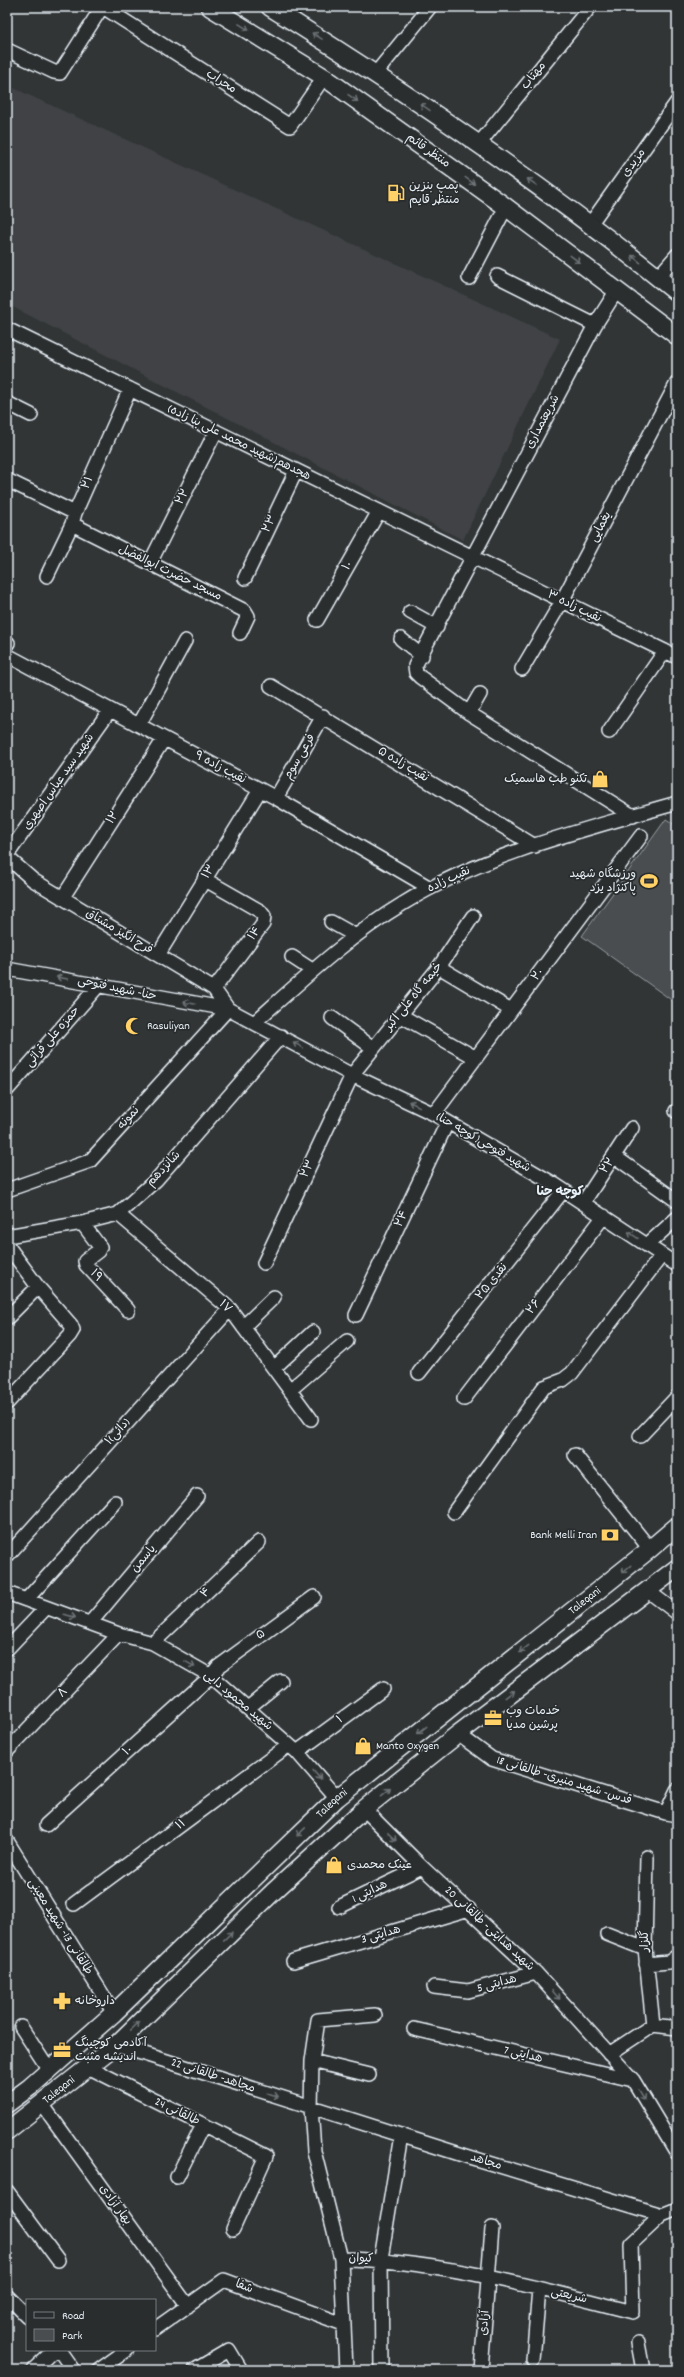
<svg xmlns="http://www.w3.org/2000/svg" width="684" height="2377" font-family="Dekko,'Playpen Sans Arabic',sans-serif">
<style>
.built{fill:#3f4244}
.green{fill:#494d4f;stroke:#989fa4}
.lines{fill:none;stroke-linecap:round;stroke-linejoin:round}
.minor-casing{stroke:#e8f1f8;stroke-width:16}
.major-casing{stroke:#e8f1f8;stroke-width:20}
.minor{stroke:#2a2d2e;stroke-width:13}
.major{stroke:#2a2d2e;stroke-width:17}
.oneway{stroke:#6c7275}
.labels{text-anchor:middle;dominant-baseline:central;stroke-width:3.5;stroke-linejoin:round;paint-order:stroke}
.street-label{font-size:12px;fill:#e8f1f8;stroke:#2a2d2e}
.poi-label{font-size:12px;fill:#e8f1f8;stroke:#2a2d2e;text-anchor:start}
.neighbourhood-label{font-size:13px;font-weight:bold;fill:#e8f1f8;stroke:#2a2d2e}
</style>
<rect width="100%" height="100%" fill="#323536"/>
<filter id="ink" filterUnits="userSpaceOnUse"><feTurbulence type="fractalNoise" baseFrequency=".025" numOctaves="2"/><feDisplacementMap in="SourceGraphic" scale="8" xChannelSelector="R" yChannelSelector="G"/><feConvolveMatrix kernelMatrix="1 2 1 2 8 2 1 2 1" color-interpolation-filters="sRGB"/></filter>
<g filter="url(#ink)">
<!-- built -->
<path class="built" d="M7 85 560 339 463 540 7 304Z"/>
<!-- green -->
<path class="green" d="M666 819 677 826V1004L582 936Z"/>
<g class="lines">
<!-- minor casing -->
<g class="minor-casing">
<path id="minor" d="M103 7 290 126 324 77
M7 50 54 72 60 73 102 7
M376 73 430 7
M478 145 590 7
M591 223 677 102
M497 276 595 325
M658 277 677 255
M469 278 506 207
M617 290 595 325 415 666 416 673 420 677 469 713 633 816
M7 329 677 657
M7 403 31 415
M7 480 75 513
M72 524 245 611 248 616 240 633
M150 563 216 431
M47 576 72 524 75 513 130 389
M245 578 296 471
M410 612 437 627
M317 620 379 511
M401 639 422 656
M7 643H8
M7 655 276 798 430 888
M522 669 562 601 677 383
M271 686 535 846
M469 713 480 694
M139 725 185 641
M609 732 665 651
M276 798 323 716
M7 855 110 710
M7 857 33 880 214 989 228 1009
M204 879 260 911 264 916 263 924 214 989
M63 897 164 739
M331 922 356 936
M158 955 260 790
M292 957 312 970
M439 967 511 1010
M7 969 228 1009 352 1075 434 1114 554 1184 677 1265
M400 1015 476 1058
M332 1018 373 1048
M255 1022C302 980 349 936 404 903 484 854 587 829 677 803
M7 1090 99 985
M676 1111 677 1112
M434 1114 641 836
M614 1156 677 1201
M7 1190 90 1161 228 1009
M583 1203 632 1128
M118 1214 230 1309 311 1419
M82 1223 100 1247 98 1251 85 1261 86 1265 128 1310
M7 1236 82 1223 118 1214 156 1180 281 1036
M7 1245 38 1287 71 1325 73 1330 70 1335 7 1403
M647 1245 677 1218
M264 1263 352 1075 439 967 473 916
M356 1315 447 1123
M7 1318 38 1287
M243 1327 274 1297
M274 1368 313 1332
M419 1373 563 1191
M290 1390 347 1341
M464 1399 604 1216
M640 1436 677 1397
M575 1455 650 1549
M454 1512 544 1387 563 1380 572 1373 662 1255
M7 1556 230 1309
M648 1591 677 1613
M7 1593 119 1634 153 1643 211 1676 297 1752 337 1798
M26 1600 115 1502
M91 1622 197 1496
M153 1643 259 1542
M7 1649 45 1609
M248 1708 281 1681
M458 1734 492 1759 666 1813 677 1815
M7 1751 119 1634
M297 1752 383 1689
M364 1809 422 1867 536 1973 633 2080 677 2153
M666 1813 677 1790
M46 1825 211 1676 218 1667 314 1597
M7 1841 114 2013
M74 1904 289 1745
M339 1907 422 1867
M607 1934 645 1949
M293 1961 469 1909
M646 1964 669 1962 677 1956
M434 1987 468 1991 536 1973
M653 2025 677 2028
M21 2027 49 2070
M414 2029 633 2080
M116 2045 466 2156 662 2215
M609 2054 653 2025 645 1949 647 1857
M312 2061 369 2075
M88 2067 266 2156 233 2229
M42 2104 188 2306
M177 2177 203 2125
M7 2191 58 2260
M341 2259C440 2260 537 2288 633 2312L631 2244 662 2215 677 2209
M7 2296 27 2316
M155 2329 224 2280 343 2324
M638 2343 643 2370
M59 2350 73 2370
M533 2360 539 2289
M33 2370 54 2350
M99 2370 127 2350
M195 2370 229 2350 241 2370
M346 2370 341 2259 314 2151 311 2108 312 2061 318 2020 375 2015
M382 2370 381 2259 401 2135
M481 2370 492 2228"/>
</g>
<!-- major casing -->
<g class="major-casing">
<g id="major">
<path d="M210 7 324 77 506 207 677 336"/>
<path d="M270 7C411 95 549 188 677 293"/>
<path id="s1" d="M7 2104 30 2087 114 2013 337 1798 650 1549 677 1526"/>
<path id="s2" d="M7 2131 116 2045 273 1892 364 1809 458 1734 677 1568"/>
</g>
</g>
<!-- minor -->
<use href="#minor" class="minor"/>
<!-- major -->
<use href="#major" class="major"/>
</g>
<!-- one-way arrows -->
<defs><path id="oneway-shaft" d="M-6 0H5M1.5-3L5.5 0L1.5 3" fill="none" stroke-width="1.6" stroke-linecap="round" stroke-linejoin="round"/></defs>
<g class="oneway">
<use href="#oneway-shaft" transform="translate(244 27) rotate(32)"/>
<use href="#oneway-shaft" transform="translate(317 36) rotate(-148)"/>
<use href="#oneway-shaft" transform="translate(353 98) rotate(35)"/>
<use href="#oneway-shaft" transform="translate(425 107) rotate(-145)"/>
<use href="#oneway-shaft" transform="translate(470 181) rotate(36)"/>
<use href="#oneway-shaft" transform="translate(532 182) rotate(-145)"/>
<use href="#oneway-shaft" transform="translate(575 259) rotate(37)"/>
<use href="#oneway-shaft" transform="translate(636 259) rotate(-141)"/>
<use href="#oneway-shaft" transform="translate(62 978) rotate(-170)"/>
<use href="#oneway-shaft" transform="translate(189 1003) rotate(-171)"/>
<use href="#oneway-shaft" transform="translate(298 1045) rotate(-151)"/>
<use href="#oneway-shaft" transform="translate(414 1104) rotate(-154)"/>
<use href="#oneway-shaft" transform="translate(633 1235) rotate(-146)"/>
<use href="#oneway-shaft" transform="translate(626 1569) rotate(142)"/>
<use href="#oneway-shaft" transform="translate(70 1616) rotate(16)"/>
<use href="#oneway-shaft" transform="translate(524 1649) rotate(142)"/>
<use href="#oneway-shaft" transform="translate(190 1664) rotate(29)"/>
<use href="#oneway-shaft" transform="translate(510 1694) rotate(-37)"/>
<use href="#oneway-shaft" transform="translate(422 1730) rotate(142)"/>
<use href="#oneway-shaft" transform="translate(317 1775) rotate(49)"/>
<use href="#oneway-shaft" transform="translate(386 1792) rotate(-39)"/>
<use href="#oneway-shaft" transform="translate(301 1832) rotate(136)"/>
<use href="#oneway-shaft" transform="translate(392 1837) rotate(45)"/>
<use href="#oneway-shaft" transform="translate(228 1936) rotate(-44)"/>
<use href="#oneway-shaft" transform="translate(556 1995) rotate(48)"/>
<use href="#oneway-shaft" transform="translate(135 2026) rotate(-44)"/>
<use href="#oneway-shaft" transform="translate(273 2095) rotate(18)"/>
<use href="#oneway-shaft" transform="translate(642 2095) rotate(59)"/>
</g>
</g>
<!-- icons -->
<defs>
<g id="fuel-bare" transform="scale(1.38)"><path d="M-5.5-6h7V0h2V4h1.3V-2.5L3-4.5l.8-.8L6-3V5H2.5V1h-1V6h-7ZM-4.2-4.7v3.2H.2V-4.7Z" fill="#ffd166" stroke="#2a2d2e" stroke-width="2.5" paint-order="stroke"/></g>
<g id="shop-bare" transform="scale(1.38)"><path d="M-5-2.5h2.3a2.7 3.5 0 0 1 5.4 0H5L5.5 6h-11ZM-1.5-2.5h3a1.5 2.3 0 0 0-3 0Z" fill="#ffd166" stroke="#2a2d2e" stroke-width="2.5" paint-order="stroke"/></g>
<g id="stadium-bare" transform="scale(1.38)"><path d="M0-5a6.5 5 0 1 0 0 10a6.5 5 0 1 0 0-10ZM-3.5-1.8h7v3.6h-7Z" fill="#ffd166" stroke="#2a2d2e" stroke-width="2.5" paint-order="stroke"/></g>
<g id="mosque-bare" transform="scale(1.38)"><path d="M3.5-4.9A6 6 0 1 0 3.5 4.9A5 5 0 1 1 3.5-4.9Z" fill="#ffd166" stroke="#2a2d2e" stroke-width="2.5" paint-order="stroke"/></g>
<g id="bank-bare" transform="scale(1.38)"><path d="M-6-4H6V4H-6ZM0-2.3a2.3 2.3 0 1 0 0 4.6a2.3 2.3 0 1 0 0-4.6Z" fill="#ffd166" stroke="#2a2d2e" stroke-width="2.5" paint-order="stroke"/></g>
<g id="office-bare" transform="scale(1.38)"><path d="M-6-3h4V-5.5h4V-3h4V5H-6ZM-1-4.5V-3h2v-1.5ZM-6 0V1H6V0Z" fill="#ffd166" stroke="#2a2d2e" stroke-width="2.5" paint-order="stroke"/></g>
<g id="pharmacy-bare" transform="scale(1.38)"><path d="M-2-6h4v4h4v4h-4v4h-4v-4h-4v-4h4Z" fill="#ffd166" stroke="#2a2d2e" stroke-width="2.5" paint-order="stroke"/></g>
</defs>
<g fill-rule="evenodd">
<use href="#fuel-bare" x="396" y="193"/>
<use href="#shop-bare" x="600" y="779"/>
<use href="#stadium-bare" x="649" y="881"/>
<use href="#mosque-bare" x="134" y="1026"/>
<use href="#bank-bare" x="610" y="1535"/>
<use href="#office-bare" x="493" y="1718"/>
<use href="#shop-bare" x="363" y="1746"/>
<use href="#shop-bare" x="334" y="1865"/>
<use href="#pharmacy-bare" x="62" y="2001"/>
<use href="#office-bare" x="62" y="2050"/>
</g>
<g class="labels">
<!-- street labels -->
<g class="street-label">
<text transform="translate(534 76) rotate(-51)">مهتاب</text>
<text transform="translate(221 82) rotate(32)">محراب</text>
<text transform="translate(428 151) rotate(35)">منتظر قائم</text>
<text transform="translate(634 163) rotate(-54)">مزیدی</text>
<text transform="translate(543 422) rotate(-62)">شریعتمداری</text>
<text transform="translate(239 443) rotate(26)">هجدهم(شهید محمد علی بنا زاده)</text>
<text transform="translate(88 483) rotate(-66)">۲۱</text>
<text transform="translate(183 497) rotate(-63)">۲۲</text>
<text transform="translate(270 524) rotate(-64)">۲۳</text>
<text transform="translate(601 527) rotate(-62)">یغمایی</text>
<text transform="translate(348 566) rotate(-60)">۱۰</text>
<text transform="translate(170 573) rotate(26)">مسجد حضرت ابوالفضل</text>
<text transform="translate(574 607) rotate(26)">نقیب زاده ۳</text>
<text transform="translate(300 757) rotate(-60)">فرعی سوم</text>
<text transform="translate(403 765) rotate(31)">نقیب زاده ۵</text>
<text transform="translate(220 768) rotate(28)">نقیب زاده ۹</text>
<text transform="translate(59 782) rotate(-55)">شهید سید عباس اصهری</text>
<text transform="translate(113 818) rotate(-57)">۱۲</text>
<text transform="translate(209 872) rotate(-58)">۱۳</text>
<text transform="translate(449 880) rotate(-25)">نقیب زاده</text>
<text transform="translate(119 932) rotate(31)">فرح انگیز مشتاق</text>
<text transform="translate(255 934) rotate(-53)">۱۴</text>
<text transform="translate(538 975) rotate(-53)">۲۰</text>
<text transform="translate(117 989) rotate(12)">حنا- شهید فتوحی</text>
<text transform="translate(414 997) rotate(-51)">خیمه گاه علی اکبر</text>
<text transform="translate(53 1037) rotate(-49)">حمزه علی قرائی</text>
<text transform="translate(129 1118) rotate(-48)">نمونه</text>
<text transform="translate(483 1143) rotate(30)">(کوچه حنا)شهید فتوحی</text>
<text transform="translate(608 1166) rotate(-56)">۲۲</text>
<text transform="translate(164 1169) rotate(-47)">شانزدهم</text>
<text transform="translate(308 1169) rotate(-65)">۲۳</text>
<text transform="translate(402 1219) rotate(-65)">۲۴</text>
<text transform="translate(96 1276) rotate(47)">۱۹</text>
<text transform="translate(492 1282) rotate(-51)">۲۵ نقدی</text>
<text transform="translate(225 1307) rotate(44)">۱۷</text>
<text transform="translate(534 1307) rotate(-53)">۲۶</text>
<text transform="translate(118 1432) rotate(-48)">۱(دائی)</text>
<text transform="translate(144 1559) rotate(-50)">یاسمن</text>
<text transform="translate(206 1593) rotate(-44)">۴</text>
<text stroke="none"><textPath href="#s1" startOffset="767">Taleqani</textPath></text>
<text transform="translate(261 1635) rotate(-35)">۵</text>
<text transform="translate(63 1693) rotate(-46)">۸</text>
<text transform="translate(238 1701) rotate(40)">شهید محمود دایی</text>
<text transform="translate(340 1720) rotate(-36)">۱</text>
<text transform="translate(128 1751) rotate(-42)">۱۰</text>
<text transform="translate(564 1781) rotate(17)">قدس- شهید منیری- طالقانی 18</text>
<text stroke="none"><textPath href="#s1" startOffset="443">Taleqani</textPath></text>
<text transform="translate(181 1825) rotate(-37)">۱۱</text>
<text transform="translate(370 1892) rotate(-26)">هدایتی 1</text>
<text transform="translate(60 1927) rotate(58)">طالقانی 13- شهید معینی</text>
<text transform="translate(489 1929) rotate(43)">شهید هدایتی- طالقانی 20</text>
<text transform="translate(381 1935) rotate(-16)">هدایتی 3</text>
<text transform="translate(645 1941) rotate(-90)">گلزار</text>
<text transform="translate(497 1984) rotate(-15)">هدایتی 5</text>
<text transform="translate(523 2055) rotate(13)">هدایتی 7</text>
<text transform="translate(213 2076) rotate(18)">مجاهد- طالقانی 22</text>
<text stroke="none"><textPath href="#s2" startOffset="66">Taleqani</textPath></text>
<text transform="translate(177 2112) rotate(26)">طالقانی 24</text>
<text transform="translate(486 2162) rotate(17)">مجاهد</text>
<text transform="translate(115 2205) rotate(54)">بهار آزادی</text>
<text transform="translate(361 2259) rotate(1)">کیوان</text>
<text transform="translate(244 2287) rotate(21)">شفا</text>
<text transform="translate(569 2296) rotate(13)">شریعتی</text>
<text transform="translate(485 2323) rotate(-86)">آزادی</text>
</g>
<!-- poi labels -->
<g class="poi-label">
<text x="409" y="186">پمپ بنزین<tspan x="409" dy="14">منتظر قایم</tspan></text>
<text x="587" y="779" text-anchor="end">تکنو طب هاسمیک</text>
<text x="636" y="874" text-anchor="end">ورزشگاه شهید<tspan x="636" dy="14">پاکنژاد یزد</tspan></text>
<text x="147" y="1026">Rasuliyan</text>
<text x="597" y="1535" text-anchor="end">Bank Melli Iran</text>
<text x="506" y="1711">خدمات وب<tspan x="506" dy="14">پرشین مدیا</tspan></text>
<text x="376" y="1746">Manto Oxygen</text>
<text x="347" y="1865">عینک محمدی</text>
<text x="75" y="2001">داروخانه</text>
<text x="75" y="2043">آکادمی کوچینگ<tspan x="75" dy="14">اندیشه مثبت</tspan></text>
</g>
<!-- neighbourhood labels -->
<g class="neighbourhood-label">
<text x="560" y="1192">کوچه حنا</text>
</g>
</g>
<!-- margin -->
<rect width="684" height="2377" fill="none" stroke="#2a2d2e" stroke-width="24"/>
<rect x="12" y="12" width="660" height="2353" fill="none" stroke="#e8f1f8" stroke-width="1.5" filter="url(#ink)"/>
<!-- legend -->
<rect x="26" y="2299" width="130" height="52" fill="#2a2d2e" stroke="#767b7f"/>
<rect x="34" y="2312" width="20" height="6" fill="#2a2d2e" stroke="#767b7f"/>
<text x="62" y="2319" font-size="12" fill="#e8f1f8">Road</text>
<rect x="34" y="2329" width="20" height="12" fill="#494d4f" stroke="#767b7f"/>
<text x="62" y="2339" font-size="12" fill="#e8f1f8">Park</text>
</svg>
